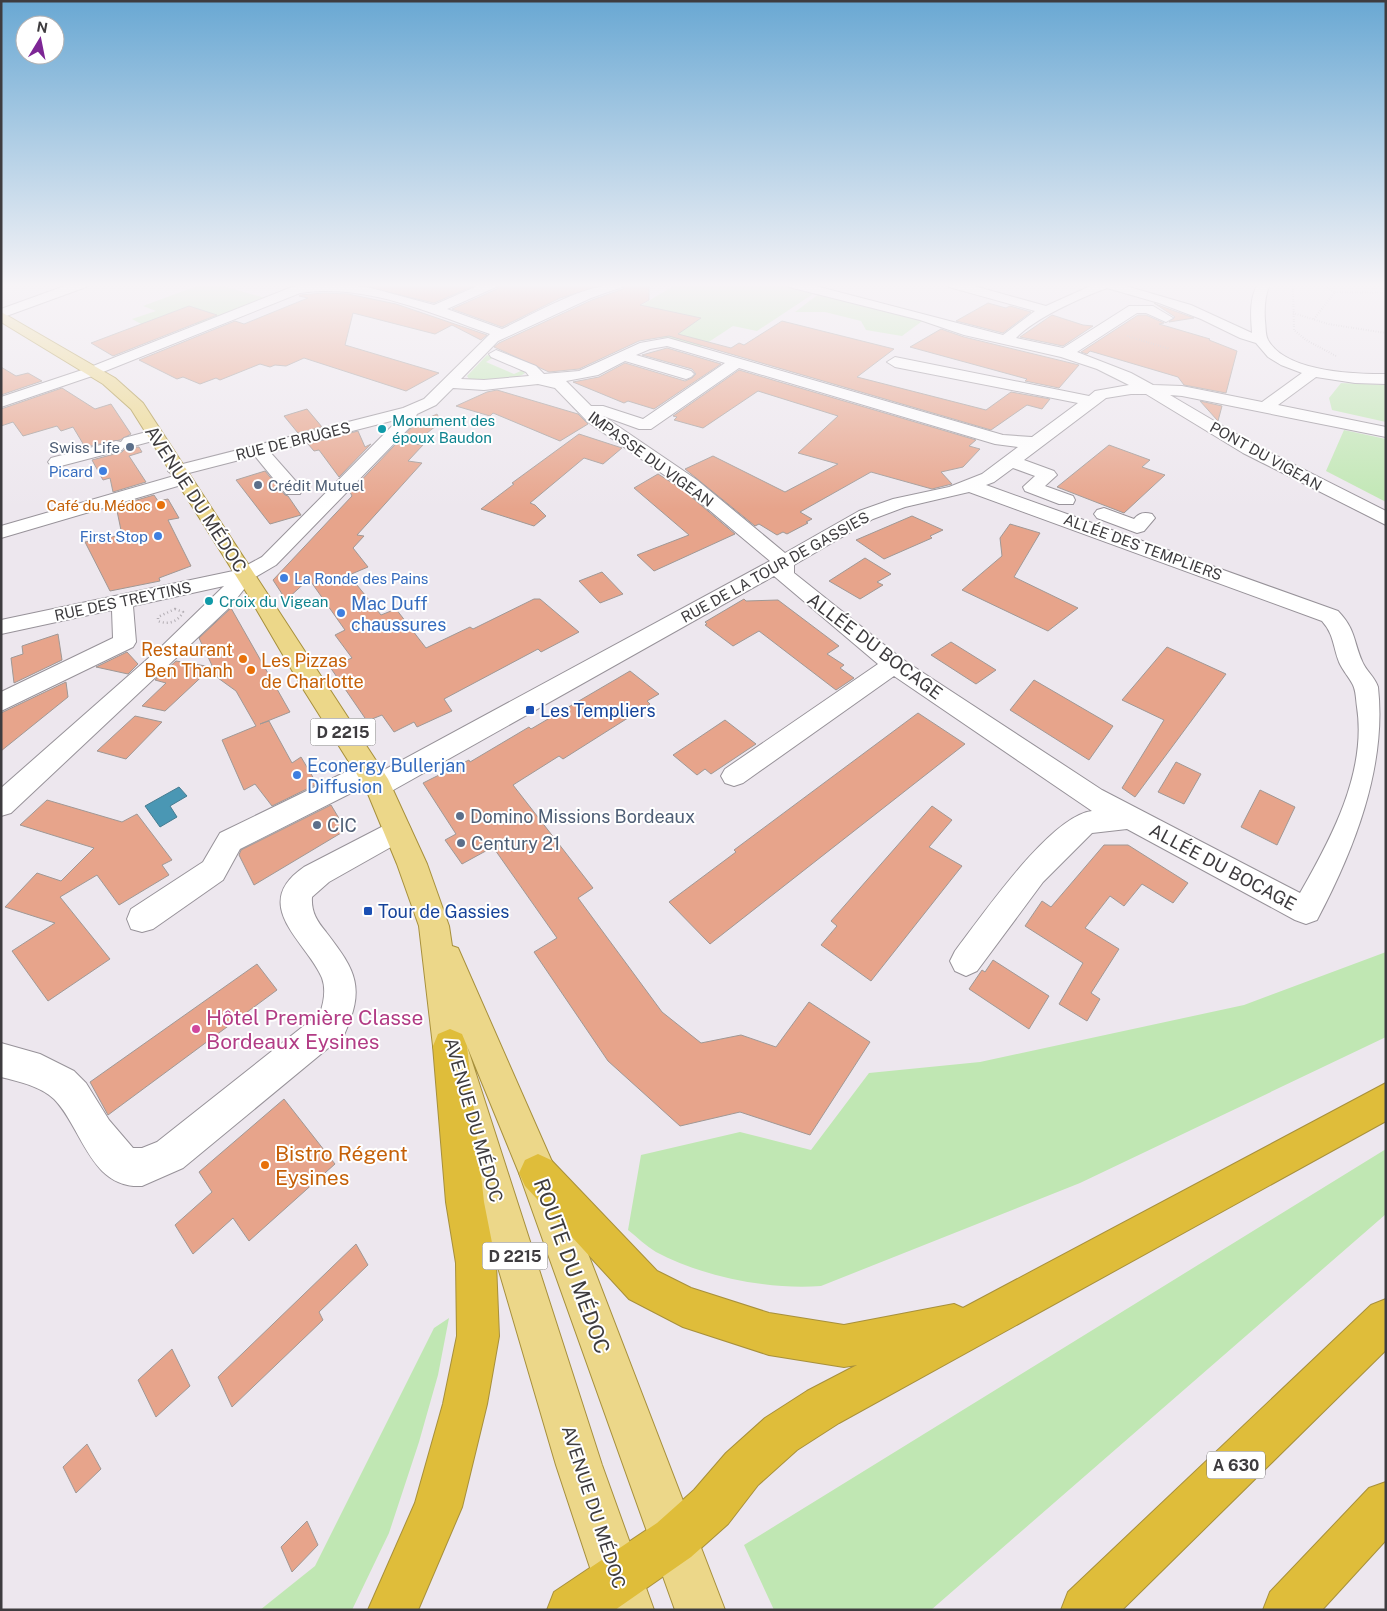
<svg xmlns="http://www.w3.org/2000/svg" width="1387" height="1611" font-family="'Public Sans',sans-serif">
<style>
.green{fill:#c0e7b3}
.water{fill:#4a97b4;stroke:#467c91}
.building{fill:#e7a48b;stroke:#a09895}
.lines{fill:none;stroke-linecap:round;stroke-linejoin:round}
.minor-casing{stroke:#979299;stroke-width:2}
.major-casing{stroke:#a7903c;stroke-width:2}
.highway-casing{stroke:#a7903c;stroke-width:2}
.path-far1{stroke:#b2adb3;stroke-width:2;stroke-dasharray:0.5 2;stroke-linecap:butt}
.path{stroke:#b2adb3;stroke-width:2.5;stroke-dasharray:1 3;stroke-linecap:butt}
.minor{fill:#fff;fill-rule:evenodd}
.major{fill:#ecd789;fill-rule:evenodd}
.highway{fill:#dfbd3a;fill-rule:evenodd}
.culture-dot{fill:#0f9aa8;stroke:#fff;stroke-width:2}
.service-dot{fill:#5c6f8a;stroke:#fff;stroke-width:2}
.shop-dot{fill:#3f7fe0;stroke:#fff;stroke-width:2}
.food-dot{fill:#e8710a;stroke:#fff;stroke-width:2}
.transit-dot{fill:#1a4fb4;stroke:#fff;stroke-width:2}
.hotel-dot{fill:#d1479c;stroke:#fff;stroke-width:2}
.labels{text-anchor:middle;dominant-baseline:central;stroke-width:4;stroke-linejoin:round;paint-order:stroke}
.far-culture-label{font-size:15px;fill:#0d838f;stroke:#fff;text-anchor:start}
.far-street-label{font-size:15px;fill:#3e3c3f;stroke:#fff}
.far-service-label{font-size:15px;fill:#4e5e75;stroke:#fff;text-anchor:end}
.far-shop-label{font-size:15px;fill:#366cbe;stroke:#fff;text-anchor:end}
.far-food-label{font-size:15px;fill:#c56008;stroke:#fff;text-anchor:end}
.shield{fill:#fff;stroke:#787679;stroke-width:1}
.shield-label{font-size:16px;font-weight:bold;fill:#3e3c3f}
.street-label{font-size:18px;fill:#3e3c3f;stroke:#fff}
.shop-label{font-size:18px;fill:#366cbe;stroke:#fff;text-anchor:start}
.food-label{font-size:18px;fill:#c56008;stroke:#fff;text-anchor:end}
.transit-label{font-size:18px;fill:#164399;stroke:#fff;text-anchor:start}
.service-label{font-size:18px;fill:#4e5e75;stroke:#fff;text-anchor:start}
.near-hotel-label{font-size:21px;fill:#b23c85;stroke:#fff;text-anchor:start}
.near-food-label{font-size:21px;fill:#c56008;stroke:#fff;text-anchor:start}
.near-street-label{font-size:21px;fill:#3e3c3f;stroke:#fff}
</style>
<rect width="100%" height="100%" fill="#ede7ee"/>
<!-- green -->
<path class="green" d="M202 284H216L265 298 199 325 187 321 156 332 132 319 156 311 143 306Z
M677 284H779L816 292 757 331 733 326 701 347 608 325Z
M820 293 925 319 902 336 866 330 861 321 825 312H795Z
M487 355 494 357 486 362 514 374 523 370 525 373C515 381 482 381 469 379L467 376Z
M1341 383 1386 385V422L1332 410 1329 398Z
M1344 430 1386 439V502L1326 471Z
M1386 952V1037L1080 1183 821 1286C769 1290 703 1277 656 1252 646 1246 637 1237 628 1230L641 1155 740 1132 811 1150 869 1073 980 1062 1244 1005Z
M1386 1149V1214L931 1610H774L744 1545Z
M449 1318 438 1375 419 1442 389 1533 352 1610H260L315 1566 434 1328Z"/>
<!-- water -->
<path class="water" d="M179 787 187 796 170 806 177 817 160 827 145 806Z"/>
<!-- building -->
<path class="building" d="M354 284H478L434 303Z
M499 284H607L560 298 502 327 452 309 497 289Z
M625 284 649 286V300L640 305 701 318 678 334 731 348 739 343 744 345 782 321 894 349 857 377 986 410 1011 392 1050 399 1042 409 1027 405 991 430 669 336 639 341 579 369 549 372 494 347 499 343 592 300 623 289Z
M324 293 348 294 396 304 487 335 481 340 452 325 435 334 353 313 345 345 439 373 406 391 304 358 286 366 275 365 270 367 260 364 220 380 216 378 200 384 183 377 177 379 139 360 235 321 244 324 308 298 299 296 300 295Z
M988 303 1006 308 1010 306 1031 312 1003 333 956 321Z
M1154 303 1158 305 1194 318 1169 322 1175 317Z
M189 306 217 315 113 356 91 343Z
M1052 315 1083 325 1093 326 1063 346 1020 337Z
M1138 315H1146L1164 323 1159 324 1210 339 1209 340 1237 351 1226 393 1184 385 1178 377 1090 351 1087 354 1081 352Z
M941 329 964 337 1079 365 1059 388 1025 381 1027 379 910 347Z
M667 348 721 364 654 409 628 401 624 403 573 382 599 377 625 363 685 381 692 378 696 374 692 369 642 355Z
M1 367 16 376 28 373 42 381 1 395Z
M739 370 976 440 969 446 980 449 963 467 941 472 952 484 932 489 871 472 800 512 812 519 806 522 808 523 787 534 783 532 777 535 759 524 755 526 685 469 713 456 785 492 838 464 798 453 838 416 758 391 703 428 674 420 677 417 673 416Z
M62 388 95 409 111 404 131 434 120 440 85 447 73 427 61 431 57 426 23 436 13 422 1 426V409Z
M497 390 578 414 588 424 560 441 493 413 490 416 456 406 487 392Z
M1200 401 1222 406 1218 421 1217 420Z
M307 409 322 427 298 433 284 416Z
M437 414 441 422 413 444 423 445 408 461 422 463 357 535 364 536 353 548 368 567 349 575 381 615 396 609 426 648 470 627 473 629 534 599H540L579 632 541 652 538 649 444 699 452 711 417 727 414 722 394 732 382 715 367 721 330 667 352 658 335 635 345 630 309 579 286 600 273 580 352 496 350 492 415 424Z
M358 431 365 447 371 444 339 477 319 450 314 451 308 444Z
M579 434 622 448 603 464 584 458 530 503 535 505 546 516 534 526 481 509 514 484 512 483Z
M1109 445 1150 460 1142 467 1165 475 1124 513 1057 487Z
M139 447 142 452 129 456 146 482 113 492 110 478 103 480 92 460 122 452 126 448Z
M265 471 285 495 288 496 301 515 270 524 236 480Z
M658 474 682 489 735 534 654 571 637 555 689 535 634 488Z
M154 495 158 501 168 499 179 518 168 520 191 566 159 578 160 581 110 591 85 542 122 535 116 506Z
M912 516 943 530 930 536 932 538 884 559 856 540Z
M1010 524 1040 533 1014 577 1078 608 1048 631 962 590 1002 556 1000 538Z
M865 558 891 574 877 582 883 585 860 599 829 581Z
M602 572 623 594 600 603 579 581Z
M744 599 746 601 778 600 839 646 827 654 844 665 840 668 854 678 836 690 759 631 733 646 705 625 707 624 705 622Z
M231 608 290 712 260 724 269 721 292 763 301 757 317 784 272 806 255 784 244 790 222 740 256 726 236 691 218 678 199 638Z
M58 634 62 660 14 683 11 658 23 654 22 646Z
M951 642 996 670 976 684 931 655Z
M1167 647 1226 674 1135 797 1122 788 1164 720 1122 700Z
M127 652 138 664 128 674 96 667Z
M176 661 212 667 165 711 142 706 166 683 155 680Z
M630 671 659 694 647 701 650 704 563 759 559 756 513 785 593 888 578 898 662 1012 701 1043 741 1035 776 1047 809 1002 870 1042 810 1135 740 1112 680 1126 608 1061 534 952 557 938 493 847 462 864 445 840 456 834 423 783 469 760 470 762 529 727 531 729Z
M1034 680 1113 726 1089 760 1010 710Z
M66 682 68 697 1 751V713Z
M918 713 965 744 710 944 669 902 736 852 734 850Z
M135 716 162 722 126 759 97 751Z
M725 720 756 744 711 774 705 769 697 775 673 755Z
M1176 762 1201 774 1184 804 1158 792Z
M1260 790 1295 807 1277 845 1241 827Z
M47 800 122 822 137 814 172 860 162 865 169 875 119 905 97 875 60 897 110 959 48 1001 12 951 55 923 5 907 37 873 61 881 94 848 20 825Z
M331 805 346 830 254 885 239 855 241 850Z
M932 806 952 820 929 847 962 866 871 981 821 945 837 926 831 921Z
M1104 845H1128L1188 883 1173 903 1142 884 1124 906 1110 896 1085 928 1119 949 1091 993 1100 999 1087 1021 1059 1004 1083 963 1025 926 1042 901 1051 907Z
M993 960 1049 996 1029 1029 969 989 982 970 985 972Z
M257 964 277 990 108 1115 90 1082Z
M284 1099 335 1164 249 1241 233 1218 193 1254 175 1225 212 1192 199 1172Z
M356 1244 368 1265 319 1312 323 1320 232 1407 218 1377Z
M172 1349 190 1386 156 1417 138 1380Z
M87 1444 101 1469 76 1493 63 1467Z
M307 1521 318 1545 292 1572 281 1547Z"/>
<g class="lines">
<!-- minor casing -->
<g class="minor-casing">
<path id="minor" d="M70 284H87L86 287 1 318V309Z
M313 284H344L371 288 434 305 482 284H497L496 287 447 309 502 329C538 312 583 284 623 284L622 287 591 298 498 341 461 379 484 380 529 376 526 372 491 357 489 354 496 350 536 366 544 374 579 371 640 343 668 338 1003 435 1032 437 1078 403 895 367 887 362 895 357 1089 396 1095 391 1129 385 1097 369 1061 357 964 335 920 320 789 287 788 284H808L1003 335 1035 311 949 287 948 284H967L1046 306 1095 284H1119L1191 305 1252 333C1251 317 1249 298 1258 284H1270C1265 295 1264 307 1265 321 1266 327 1265 334 1268 340 1286 372 1354 374 1386 374V384L1355 383 1316 377 1278 405 1386 427V437L1182 396 1170 395 1255 445 1386 511V525L1243 453 1146 394H1131L1106 398 1024 460 1054 471 1057 475 1045 486 1073 496 1075 500 1073 504H1059L1025 491 1023 487 1035 476 1013 468 994 482 986 485 1338 611C1356 630 1353 640 1362 661 1366 671 1375 677 1378 687 1387 768 1353 852 1317 920L1306 924 1295 920 1127 829 1092 833 1043 882 977 971 966 976 955 971 950 961 955 951C982 916 1050 816 1092 811L894 676 743 783 734 786 725 783 721 776 725 769 878 664 774 576 388 793 378 796 368 793 365 786 240 849 223 880 153 929 142 932 131 929 127 919 131 909 203 862 220 833 360 765 369 762 378 765 382 771 770 561 683 488 588 422 555 388 538 384 484 390 453 388 436 405 417 414 413 424 276 565 252 579 230 607 176 658 11 813 1 816V788L160 648 224 586 133 606 136 642 133 647 1 711V692L113 638 112 610 1 634V620L238 570 262 557 399 419 270 452 300 486 302 490 300 494H286L255 456 185 474 191 479 188 483 1 538V526L174 476 168 471 171 467 403 408 424 399 490 334C430 313 365 283 300 293L98 374 1 407V397L88 368 292 287ZM1107 288 1159 303 1201 319 1240 338 1256 343 1268 357 1281 365 1302 373 1262 402 1182 386 1153 385 1131 373 1077 352 1137 313H1146L1166 322 1173 318 1153 306H1129L1063 348 1016 338C1035 318 1080 298 1107 288ZM667 346 725 363 643 419 603 406H591L566 381 598 375 625 361 686 379 691 377 694 374 691 371 636 355 650 349ZM739 368 995 444 1018 447 982 474 949 487 893 499 859 511 785 553 697 480 603 416 639 429H651ZM969 492 1322 621C1334 634 1333 647 1339 662 1343 671 1349 677 1353 685 1356 691 1356 700 1357 707 1367 772 1331 839 1300 893L1102 790 902 659 794 573V565L873 519 905 507Z
M154 430 160 431 163 435 160 439 130 447 125 446 122 450 57 467 51 466 48 462 51 458 116 441 121 442 124 438Z
M1104 508 1134 519C1139 513 1144 512 1152 514L1155 518 1144 531 1137 533 1097 518 1094 514 1097 510Z
M397 819 407 822 411 830 407 838 329 882 312 897C311 912 317 921 326 932 357 972 365 988 344 1035L183 1168 142 1186C90 1189 82 1127 54 1099 40 1086 20 1082 1 1077V1043L40 1054 74 1071 86 1083 109 1120 133 1148H142L157 1142 320 1013C324 1002 326 989 322 978 308 943 248 905 304 867Z"/>
</g>
<!-- major casing -->
<g class="major-casing">
<path id="major" d="M1 312 115 378 143 403 388 779 427 864 449 926 452 946 458 948 557 1173 725 1610H675L519 1173 467 1046 602 1465 654 1610H604L556 1465 433 1046 419 926 397 864 366 789 300 684 248 595 131 409 103 384 1 322Z"/>
</g>
<!-- highway casing -->
<g class="highway-casing">
<path id="highway" d="M450 1029 462 1034 467 1046 484 1202 496 1263 499 1336 487 1404 462 1507 418 1610H368L415 1503 443 1404 457 1336 456 1263 446 1202 433 1046 438 1034Z
M1386 1083V1121L839 1423 797 1450 758 1485 728 1524 691 1557 615 1610H547L554 1592 657 1523 694 1490 726 1453 765 1418 807 1391 857 1365 844 1367 769 1355 683 1327 629 1299 525 1186 519 1173 525 1160 538 1154 551 1160 657 1271 691 1288 769 1313 844 1325 954 1304 963 1308Z
M1386 1299V1350L1122 1610H1061L1068 1592 1371 1305Z
M1386 1482V1540L1322 1610H1263L1270 1592 1369 1488Z"/>
</g>
<!-- path-far1 -->
<path class="path-far1" d="M1293 284 1294 330 1306 340 1336 356
M1335 292 1386 293
M1293 313 1328 324 1386 333
M1314 319 1335 292 1320 284
M1127 336 1170 349"/>
<!-- path -->
<path class="path" d="M175 609 183 612C178 622 168 625 158 621V617Z"/>
<!-- minor -->
<use href="#minor" class="minor"/>
<!-- major -->
<use href="#major" class="major"/>
<!-- highway -->
<use href="#highway" class="highway"/>
</g>
<!-- sky -->
<linearGradient id="sky" x2="0" y2="1"><stop stop-color="#69a8d3"/><stop offset="0.56" stop-color="#f7f4f7"/><stop offset="1" stop-color="#f7f4f7" stop-opacity="0"/></linearGradient>
<rect width="1387" height="509" fill="url(#sky)"/>
<!-- markers -->
<g class="culture-dot">
<circle cx="382" cy="429" r="5"/>
<circle cx="209" cy="601" r="5"/>
</g>
<g class="service-dot">
<circle cx="130" cy="447" r="5"/>
<circle cx="258" cy="485" r="5"/>
<circle cx="460" cy="816" r="5"/>
<circle cx="317" cy="825" r="5"/>
<circle cx="461" cy="843" r="5"/>
</g>
<g class="shop-dot">
<circle cx="103" cy="471" r="5"/>
<circle cx="158" cy="536" r="5"/>
<circle cx="284" cy="578" r="5"/>
<circle cx="341" cy="613" r="5"/>
<circle cx="297" cy="775" r="5"/>
</g>
<g class="food-dot">
<circle cx="161" cy="505" r="5"/>
<circle cx="243" cy="659" r="5"/>
<circle cx="251" cy="670" r="5"/>
<circle cx="265" cy="1165" r="5"/>
</g>
<g class="transit-dot">
<rect x="525" y="705" width="10" height="10" rx="2.5"/>
<rect x="363" y="906" width="10" height="10" rx="2.5"/>
</g>
<circle class="hotel-dot" cx="196" cy="1029" r="5"/>
<g class="labels">
<!-- far-culture labels -->
<g class="far-culture-label">
<text x="392" y="420">Monument des<tspan x="392" dy="17">époux Baudon</tspan></text>
<text x="219" y="601">Croix du Vigean</text>
</g>
<!-- far-street labels -->
<g class="far-street-label">
<text transform="translate(293 441) rotate(-14)">RUE DE BRUGES</text>
<text transform="translate(1266 456) rotate(29)">PONT DU VIGEAN</text>
<text transform="translate(651 459) rotate(36)">IMPASSE DU VIGEAN</text>
<text transform="translate(1143 547) rotate(20)">ALLÉE DES TEMPLIERS</text>
<text transform="translate(775 567) rotate(-29)">RUE DE LA TOUR DE GASSIES</text>
<text transform="translate(123 601) rotate(-12)">RUE DES TREYTINS</text>
</g>
<!-- far-service labels -->
<g class="far-service-label">
<text x="120" y="447">Swiss Life</text>
<text x="268" y="485" text-anchor="start">Crédit Mutuel</text>
</g>
<!-- far-shop labels -->
<g class="far-shop-label">
<text x="93" y="471">Picard</text>
<text x="148" y="536">First Stop</text>
<text x="294" y="578" text-anchor="start">La Ronde des Pains</text>
</g>
<!-- far-food labels -->
<g class="far-food-label">
<text x="151" y="505">Café du Médoc</text>
</g>
<!-- shield labels -->
<g class="shield">
<rect x="310.5" y="718.5" width="65" height="27" rx="4"/>
<rect x="482.5" y="1242.5" width="65" height="27" rx="4"/>
<rect x="1207" y="1451.5" width="58" height="27" rx="4"/>
</g>
<g class="shield-label">
<text x="343" y="732">D 2215</text>
<text x="515" y="1256">D 2215</text>
<text x="1236" y="1465">A 630</text>
</g>
<!-- street labels -->
<g class="street-label">
<text transform="translate(196 499) rotate(57)">AVENUE DU MÉDOC</text>
<text transform="translate(875 646) rotate(37)">ALLÉE DU BOCAGE</text>
<text transform="translate(1223 867) rotate(28)">ALLÉE DU BOCAGE</text>
<text transform="translate(474 1120) rotate(74)">AVENUE DU MÉDOC</text>
<text transform="translate(594 1507) rotate(72)">AVENUE DU MÉDOC</text>
</g>
<!-- shop labels -->
<g class="shop-label">
<text x="351" y="603">Mac Duff<tspan x="351" dy="21">chaussures</tspan></text>
<text x="307" y="765">Econergy Bullerjan<tspan x="307" dy="21">Diffusion</tspan></text>
</g>
<!-- food labels -->
<g class="food-label">
<text x="233" y="649">Restaurant<tspan x="233" dy="21">Ben Thanh</tspan></text>
<text x="261" y="660" text-anchor="start">Les Pizzas<tspan x="261" dy="21">de Charlotte</tspan></text>
</g>
<!-- transit labels -->
<g class="transit-label">
<text x="540" y="710">Les Templiers</text>
<text x="378" y="911">Tour de Gassies</text>
</g>
<!-- service labels -->
<g class="service-label">
<text x="470" y="816">Domino Missions Bordeaux</text>
<text x="327" y="825">CIC</text>
<text x="471" y="843">Century 21</text>
</g>
<!-- near-hotel labels -->
<g class="near-hotel-label">
<text x="206" y="1017">Hôtel Première Classe<tspan x="206" dy="24">Bordeaux Eysines</tspan></text>
</g>
<!-- near-food labels -->
<g class="near-food-label">
<text x="275" y="1153">Bistro Régent<tspan x="275" dy="24">Eysines</tspan></text>
</g>
<!-- near-street labels -->
<g class="near-street-label">
<text transform="translate(572 1266) rotate(70)">ROUTE DU MÉDOC</text>
</g>
</g>
<!-- border -->
<rect width="1387" height="1611" fill="none" stroke="#3e3c3f" stroke-width="5"/>
<!-- north arrow -->
<g transform="translate(40 40) rotate(10)"><circle r="24" fill="#ffffff" stroke="#b2b1b2"/>
<path d="M0-4L9 19L0 12L-9 19Z" fill="#7d2695"/>
<text y="-8" font-size="14" font-weight="bold" text-anchor="middle" fill="#3e3c3f">N</text>
</g>
</svg>
